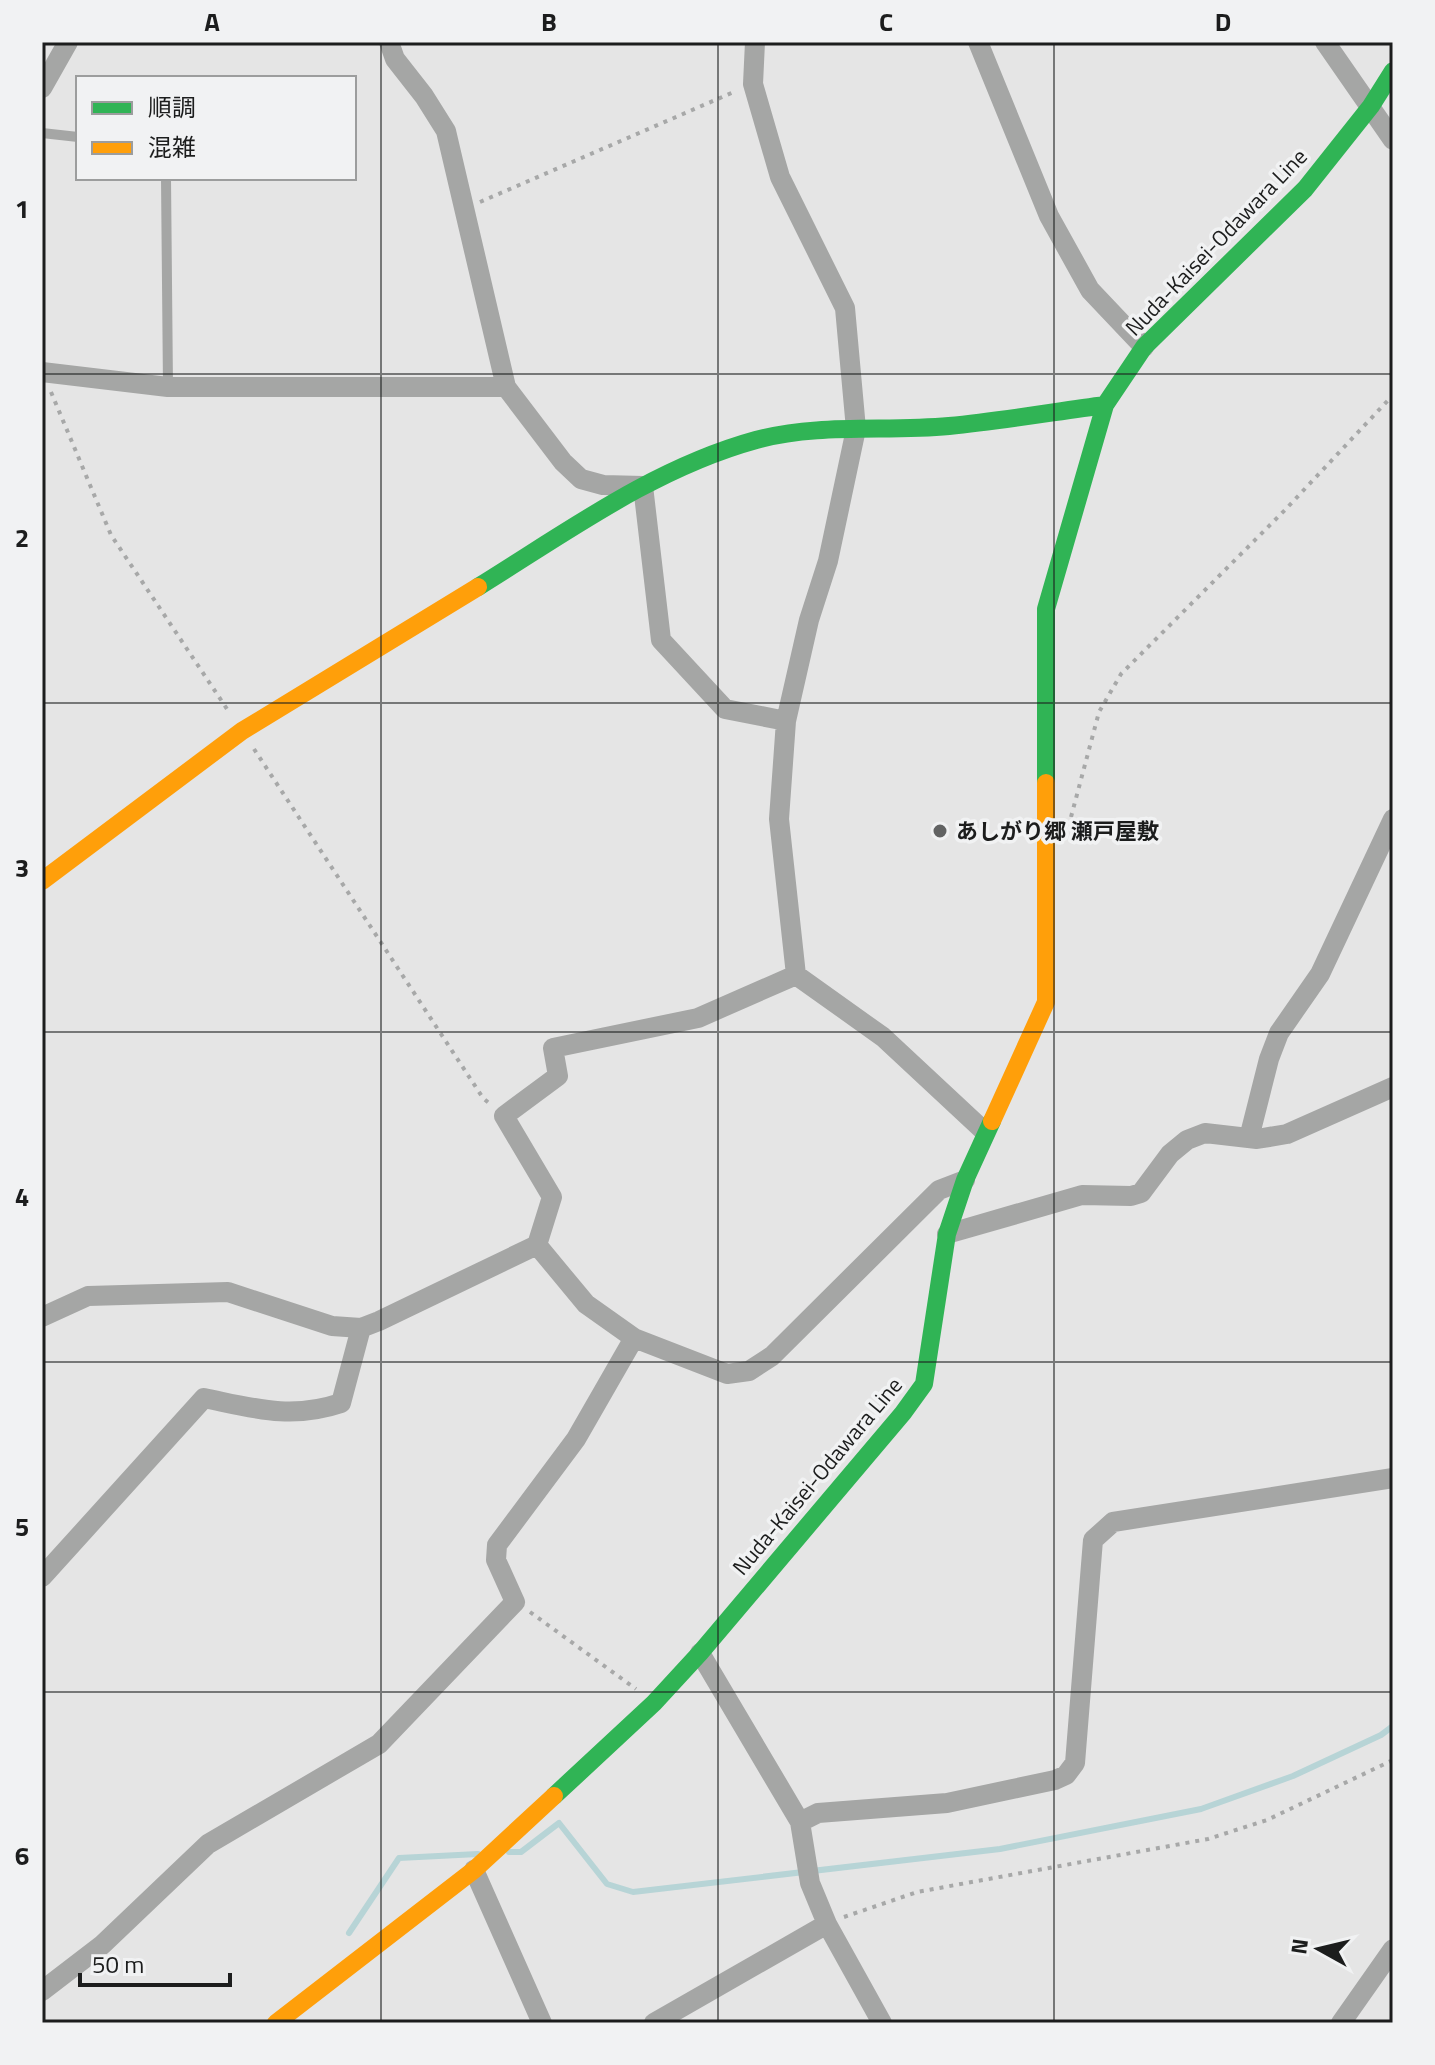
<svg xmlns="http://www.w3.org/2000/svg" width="1435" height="2065" font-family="'Titillium Web','Noto Sans JP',sans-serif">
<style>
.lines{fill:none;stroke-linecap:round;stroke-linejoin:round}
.stream{stroke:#b7d4d6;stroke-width:6}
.path{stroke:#a7a8a8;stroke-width:4;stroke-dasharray:4 6;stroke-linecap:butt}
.lane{stroke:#a5a6a5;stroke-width:10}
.street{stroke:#a5a6a5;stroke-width:20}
.fast{stroke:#30b455;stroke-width:18}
.slow{stroke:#ff9f0a;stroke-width:18}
.grid{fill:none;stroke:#1c1d1d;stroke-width:2;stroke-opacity:0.55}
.poi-dot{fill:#626363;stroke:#f1f2f3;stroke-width:3}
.labels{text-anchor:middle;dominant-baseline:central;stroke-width:7;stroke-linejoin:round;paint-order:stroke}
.street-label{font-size:22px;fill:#1c1d1d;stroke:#f1f2f3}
.poi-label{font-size:22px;font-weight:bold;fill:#1c1d1d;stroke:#f1f2f3;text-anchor:start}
.neatline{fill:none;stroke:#1c1d1d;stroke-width:3}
.grid-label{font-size:26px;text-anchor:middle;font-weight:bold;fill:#1c1d1d}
</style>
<rect width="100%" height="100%" fill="#e5e5e5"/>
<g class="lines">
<!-- stream -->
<path class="stream" d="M509 1852H521L559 1823 607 1884 633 1892 1000 1849 1201 1809 1293 1776 1381 1735 1393 1726
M349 1933 399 1858 478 1854"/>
<!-- path -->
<path class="path" d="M480 202 736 91
M51 392 111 535 229 712
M254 749 483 1098 490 1104
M1071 817 1099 712 1121 674 1285 510 1393 395
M530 1612 636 1689
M844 1917 917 1892 1208 1839 1267 1820 1393 1760"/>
<!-- lane -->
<path class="lane" d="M42 133 78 137
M166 178 168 387"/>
<!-- street -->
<path class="street" d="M389 42 395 59 424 96 446 131 506 387 563 462 581 479 603 485 643 486 661 640 725 709 786 721 779 819 796 975 883 1037 985 1132
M755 42 753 84 780 177 845 308 856 429 828 561 809 620 786 721
M978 42 1049 216 1090 290 1144 347
M1325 42 1393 140
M42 88 68 42
M42 372 168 387H506
M1249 1138 1269 1059 1279 1033 1320 974 1393 819
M947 1234 1082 1195 1131 1196 1141 1193 1170 1154 1187 1140 1205 1133 1257 1139 1287 1134 1393 1087
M537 1245 586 1304 634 1338 727 1374 749 1371 772 1356 939 1190 965 1180
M42 1317 88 1296 228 1292 332 1326 361 1328 379 1321 537 1245 552 1197 504 1116 558 1076 553 1048 698 1018 796 975
M42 1577 204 1398C253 1408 291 1420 341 1403L361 1328
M700 1653 800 1822 810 1883 827 1924 882 2023
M800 1822 818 1813 947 1803 1055 1780 1066 1775 1075 1763 1093 1540 1113 1522 1393 1478
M474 1870 542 2023
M42 1991 102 1945 208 1844 379 1744 515 1602 496 1560 497 1545 576 1439 634 1338
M654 2023 827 1924
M1341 2023 1393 1949"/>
<!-- fast -->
<path class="fast" d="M478 587C567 532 654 468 756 440 819 423 885 432 949 426 1001 421 1053 412 1105 405
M1046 783V609L1105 405 1144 347 1305 189 1371 106 1393 71
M554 1796 654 1703 700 1653 903 1413 924 1384 947 1234 965 1180 992 1121"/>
<!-- slow -->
<path class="slow" d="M42 881 242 731 478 587
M992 1121 1046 1002V783
M276 2023 474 1870 554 1796"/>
</g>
<!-- grid -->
<path class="grid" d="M381 42V2023M718 42V2023M1054 42V2023M42 374H1393M42 703H1393M42 1032H1393M42 1362H1393M42 1692H1393"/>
<!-- markers -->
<circle class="poi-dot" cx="940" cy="831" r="8"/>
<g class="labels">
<!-- street labels -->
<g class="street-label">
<text transform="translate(1216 242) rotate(-46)">Nuda-Kaisei-Odawara Line</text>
<text transform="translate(817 1476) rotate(-50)">Nuda-Kaisei-Odawara Line</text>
</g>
<!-- poi labels -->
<g class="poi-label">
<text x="956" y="831">あしがり郷 瀬戸屋敷</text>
</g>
</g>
<!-- border -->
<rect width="1435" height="2065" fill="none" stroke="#f1f2f3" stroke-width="88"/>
<!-- legend -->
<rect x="76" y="76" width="280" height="104" fill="#f1f2f3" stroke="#9c9d9d" stroke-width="2"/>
<rect x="92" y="102" width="40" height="12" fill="#30b455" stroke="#9c9d9d" stroke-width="2"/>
<text x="148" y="116" font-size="24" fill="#1c1d1d">順調</text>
<rect x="92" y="142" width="40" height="12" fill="#ff9f0a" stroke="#9c9d9d" stroke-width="2"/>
<text x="148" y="156" font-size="24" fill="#1c1d1d">混雑</text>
<!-- north arrow -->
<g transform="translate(1319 1949) rotate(278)" stroke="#f1f2f3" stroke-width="6" paint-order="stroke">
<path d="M0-6L14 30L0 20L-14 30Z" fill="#1c1d1d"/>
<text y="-12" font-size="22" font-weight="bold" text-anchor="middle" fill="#1c1d1d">N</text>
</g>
<!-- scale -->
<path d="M80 1973v12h150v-12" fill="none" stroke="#1c1d1d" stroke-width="4"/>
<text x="92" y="1973" font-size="24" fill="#1c1d1d" stroke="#f1f2f3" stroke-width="6" paint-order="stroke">50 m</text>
<rect x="44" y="44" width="1347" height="1977" class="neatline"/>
<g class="grid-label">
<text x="212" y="31">A</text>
<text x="549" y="31">B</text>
<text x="886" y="31">C</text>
<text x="1223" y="31">D</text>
<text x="22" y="218">1</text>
<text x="22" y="547">2</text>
<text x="22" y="877">3</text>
<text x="22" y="1206">4</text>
<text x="22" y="1536">5</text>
<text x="22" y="1865">6</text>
</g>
</svg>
